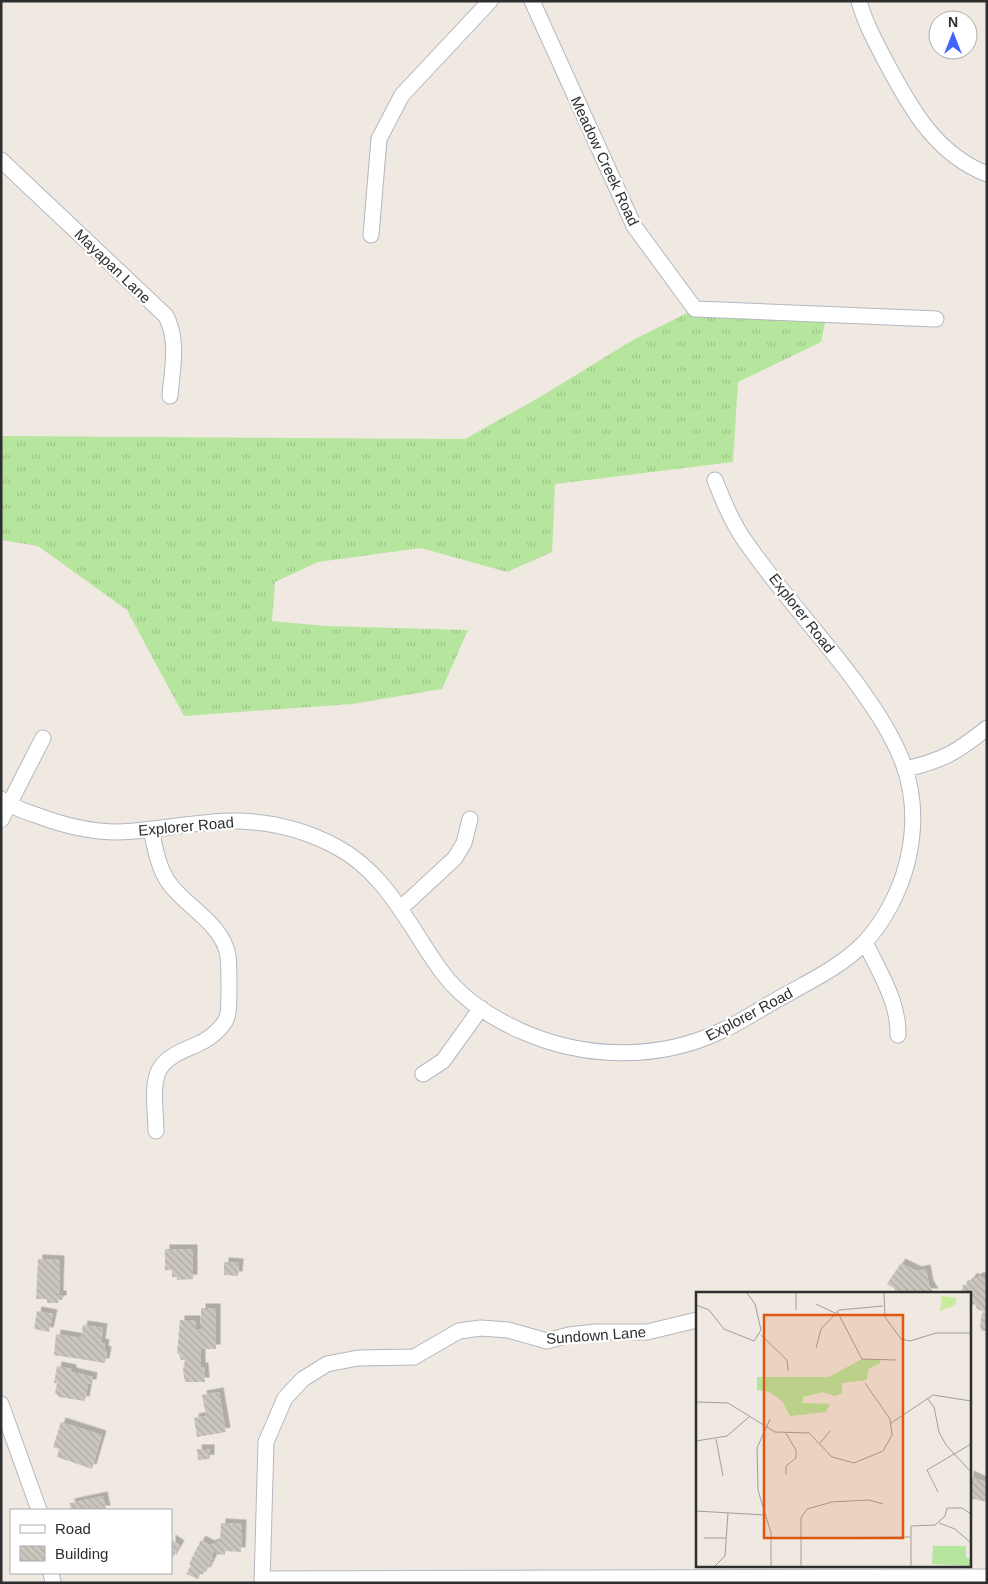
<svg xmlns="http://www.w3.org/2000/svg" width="988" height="1584" font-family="Helvetica,sans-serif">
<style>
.grass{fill:url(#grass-tufts)}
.building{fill:url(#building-back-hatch);filter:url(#shadow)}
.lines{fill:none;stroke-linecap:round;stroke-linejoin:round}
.minor-casing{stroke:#b4b7c1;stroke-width:17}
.minor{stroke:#fff;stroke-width:15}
.labels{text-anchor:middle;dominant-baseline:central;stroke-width:4.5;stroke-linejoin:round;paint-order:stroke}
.street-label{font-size:15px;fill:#2e2e2e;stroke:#fff}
.inset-road{fill:none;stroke:#a29e99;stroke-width:1}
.view{fill:#df570e;fill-opacity:0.15;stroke:#df570e;stroke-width:2.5}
.inset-edge{fill:none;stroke:#2e2e2e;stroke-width:2.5}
</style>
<defs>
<pattern id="grass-tufts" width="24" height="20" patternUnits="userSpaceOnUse" patternTransform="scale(1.25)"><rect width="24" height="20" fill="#b6e59e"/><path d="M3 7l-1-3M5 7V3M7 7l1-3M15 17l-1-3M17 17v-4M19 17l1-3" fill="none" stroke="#9dc588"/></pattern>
<pattern id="building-back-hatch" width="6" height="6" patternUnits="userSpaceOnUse" patternTransform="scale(1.25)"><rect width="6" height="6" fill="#cbc7bf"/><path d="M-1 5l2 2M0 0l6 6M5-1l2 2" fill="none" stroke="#afaba4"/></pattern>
<filter id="shadow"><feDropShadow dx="4.5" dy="-4.5" stdDeviation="0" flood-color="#0004"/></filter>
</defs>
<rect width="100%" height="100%" fill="#efe9e1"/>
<!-- grass -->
<path class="grass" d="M695 309 827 314 821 342 738 382 733 462 555 484 552 552 507 572 421 548 318 562 275 582 272 621 326 626 468 630 442 689 352 704 184 716 127 610 38 546 1 540V436L465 439 540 397 633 340Z"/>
<!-- building -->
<path class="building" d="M165 1249H193V1279L177 1280V1277H172V1270H165Z
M38 1259 60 1260 59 1295H62V1300H59L58 1303H47V1299H36Z
M224 1262 239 1263 238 1276 224 1275Z
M901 1263 917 1271 926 1269 929 1285 934 1293H895L894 1288 887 1284Z
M980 1276 987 1282V1331H982L980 1326 982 1313 985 1312 977 1309 975 1304 969 1306V1293H961L963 1285H967L973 1277 975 1279Z
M201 1308H216V1349H201V1367H204L205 1382H185L183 1370 185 1360H181L179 1354H177L180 1320H196V1329H201Z
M37 1311 53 1314 49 1332 34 1329Z
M83 1325 103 1328 101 1343 105 1344 104 1350 107 1351 105 1363 54 1355 56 1334 81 1338Z
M57 1366 72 1369V1372L93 1377 92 1384H88L85 1401 59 1397 55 1393 57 1383H54Z
M219 1392 226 1432 197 1437 194 1418 206 1416 202 1395Z
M61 1422 102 1435 92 1469 57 1457 59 1449 53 1447Z
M197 1449H210V1459L198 1460Z
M969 1475 987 1483V1502L969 1498Z
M103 1496 106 1510H71L70 1503Z
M221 1523 242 1524 241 1552 225 1551V1555L216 1554V1551H214L211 1557 213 1558 206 1572 202 1570 198 1579 186 1574 191 1565 189 1564 201 1540 210 1545 220 1541Z
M171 1539 180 1545 171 1560Z"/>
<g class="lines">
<!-- minor casing -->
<g class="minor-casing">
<path id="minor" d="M532 1 634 226 695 309 936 319
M859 1C865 23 876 43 887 64 911 109 936 154 987 174
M1 160 166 316C179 341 172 369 170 396
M371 235 379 139 402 95 490 1
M906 769C944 760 957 752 987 728
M1 799C12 807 24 811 36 815 62 825 89 832 118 832 158 831 199 820 239 821 273 822 305 830 335 846 387 873 409 927 442 972 461 998 492 1018 521 1031 584 1059 658 1061 721 1031 737 1024 752 1014 768 1005 799 986 838 970 864 943 884 922 900 891 907 863 926 787 897 739 854 680 819 633 778 589 745 541 732 523 723 501 715 480
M1 820 43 738
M151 829C155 848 158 867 169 883 187 908 223 924 228 956 229 965 230 1010 227 1017 224 1027 209 1039 200 1043 186 1050 167 1055 159 1070 151 1087 156 1112 156 1131
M401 908 455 858 464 843 470 819
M865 942C879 972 899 1002 898 1035
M423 1074 443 1061 481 1008
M1 1404 39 1510
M51 1573 53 1583
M262 1579 987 1577
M262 1583 266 1442 285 1398 303 1379 327 1364 358 1358 414 1357 459 1331 481 1328 508 1330 547 1341 569 1335 596 1332H647L697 1320"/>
</g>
<!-- minor -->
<use href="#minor" class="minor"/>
</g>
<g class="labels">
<!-- street labels -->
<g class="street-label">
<text transform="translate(605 161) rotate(65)">Meadow Creek Road</text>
<text transform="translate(113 266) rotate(44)">Mayapan Lane</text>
<text transform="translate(802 613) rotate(52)">Explorer Road</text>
<text transform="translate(186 826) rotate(-5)">Explorer Road</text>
<text transform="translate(749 1014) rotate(-28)">Explorer Road</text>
<text transform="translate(596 1335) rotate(-4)">Sundown Lane</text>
</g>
</g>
<!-- overview -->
<g transform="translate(696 1292)">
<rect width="275" height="275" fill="#efe9e1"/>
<path d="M166 67H184V71L172 77 171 88 146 91V101L139 104 127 100 107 105V111L134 112 130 120 94 124 86 109 73 100 61 98V85H133ZM237 254H270V265L275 268V274L236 272Z" fill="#b6e59e"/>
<path d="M246 4 261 6 259 13 244 19Z" fill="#c9ec9a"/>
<path class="inset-road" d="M188 1 189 25 205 47 214 49 240 41H275M120 12 139 21M0 13 13 18 28 37 58 49 65 38 59 12 51 1M100 18V1M141 19 166 67 200 68M65 43 91 68 92 79M120 56 125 37 143 18 187 14M231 106 238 115 243 140 250 153 275 180M0 110 32 111 79 140 113 141 136 165 158 171 187 159 196 143 194 127 169 91M74 127 61 156 62 198 75 241V274M195 131 237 103 275 109M89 140 100 158V166L90 174V182M20 147 27 184M0 149 31 144 53 125M124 151 134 139M242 200 231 178 275 152M0 219 69 223M243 231 259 237 275 251M8 246H30M105 246 214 245M19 274 29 264 32 221M105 274V226L111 217 136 210 173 208 187 212M215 274V234L239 233 249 224 251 216H266L275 222"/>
<path class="view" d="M68 23H207V246H68Z"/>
<rect width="275" height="275" class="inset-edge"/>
</g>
<!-- border -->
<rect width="988" height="1584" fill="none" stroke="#2e2e2e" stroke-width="5"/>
<!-- legend -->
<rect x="10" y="1509" width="162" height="65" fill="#ffffff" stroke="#ababab"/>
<rect x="20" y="1525" width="25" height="8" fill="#ffffff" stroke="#ababab"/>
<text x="55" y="1534" font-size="15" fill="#2e2e2e">Road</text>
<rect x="20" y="1546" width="25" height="15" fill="url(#building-back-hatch)" stroke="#ababab"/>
<text x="55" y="1559" font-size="15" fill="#2e2e2e">Building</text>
<!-- north arrow -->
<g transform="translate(953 35)"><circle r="24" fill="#ffffff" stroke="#ababab"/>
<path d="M0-4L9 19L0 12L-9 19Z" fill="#4264fb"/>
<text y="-8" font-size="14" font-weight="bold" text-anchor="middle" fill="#2e2e2e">N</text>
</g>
</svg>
